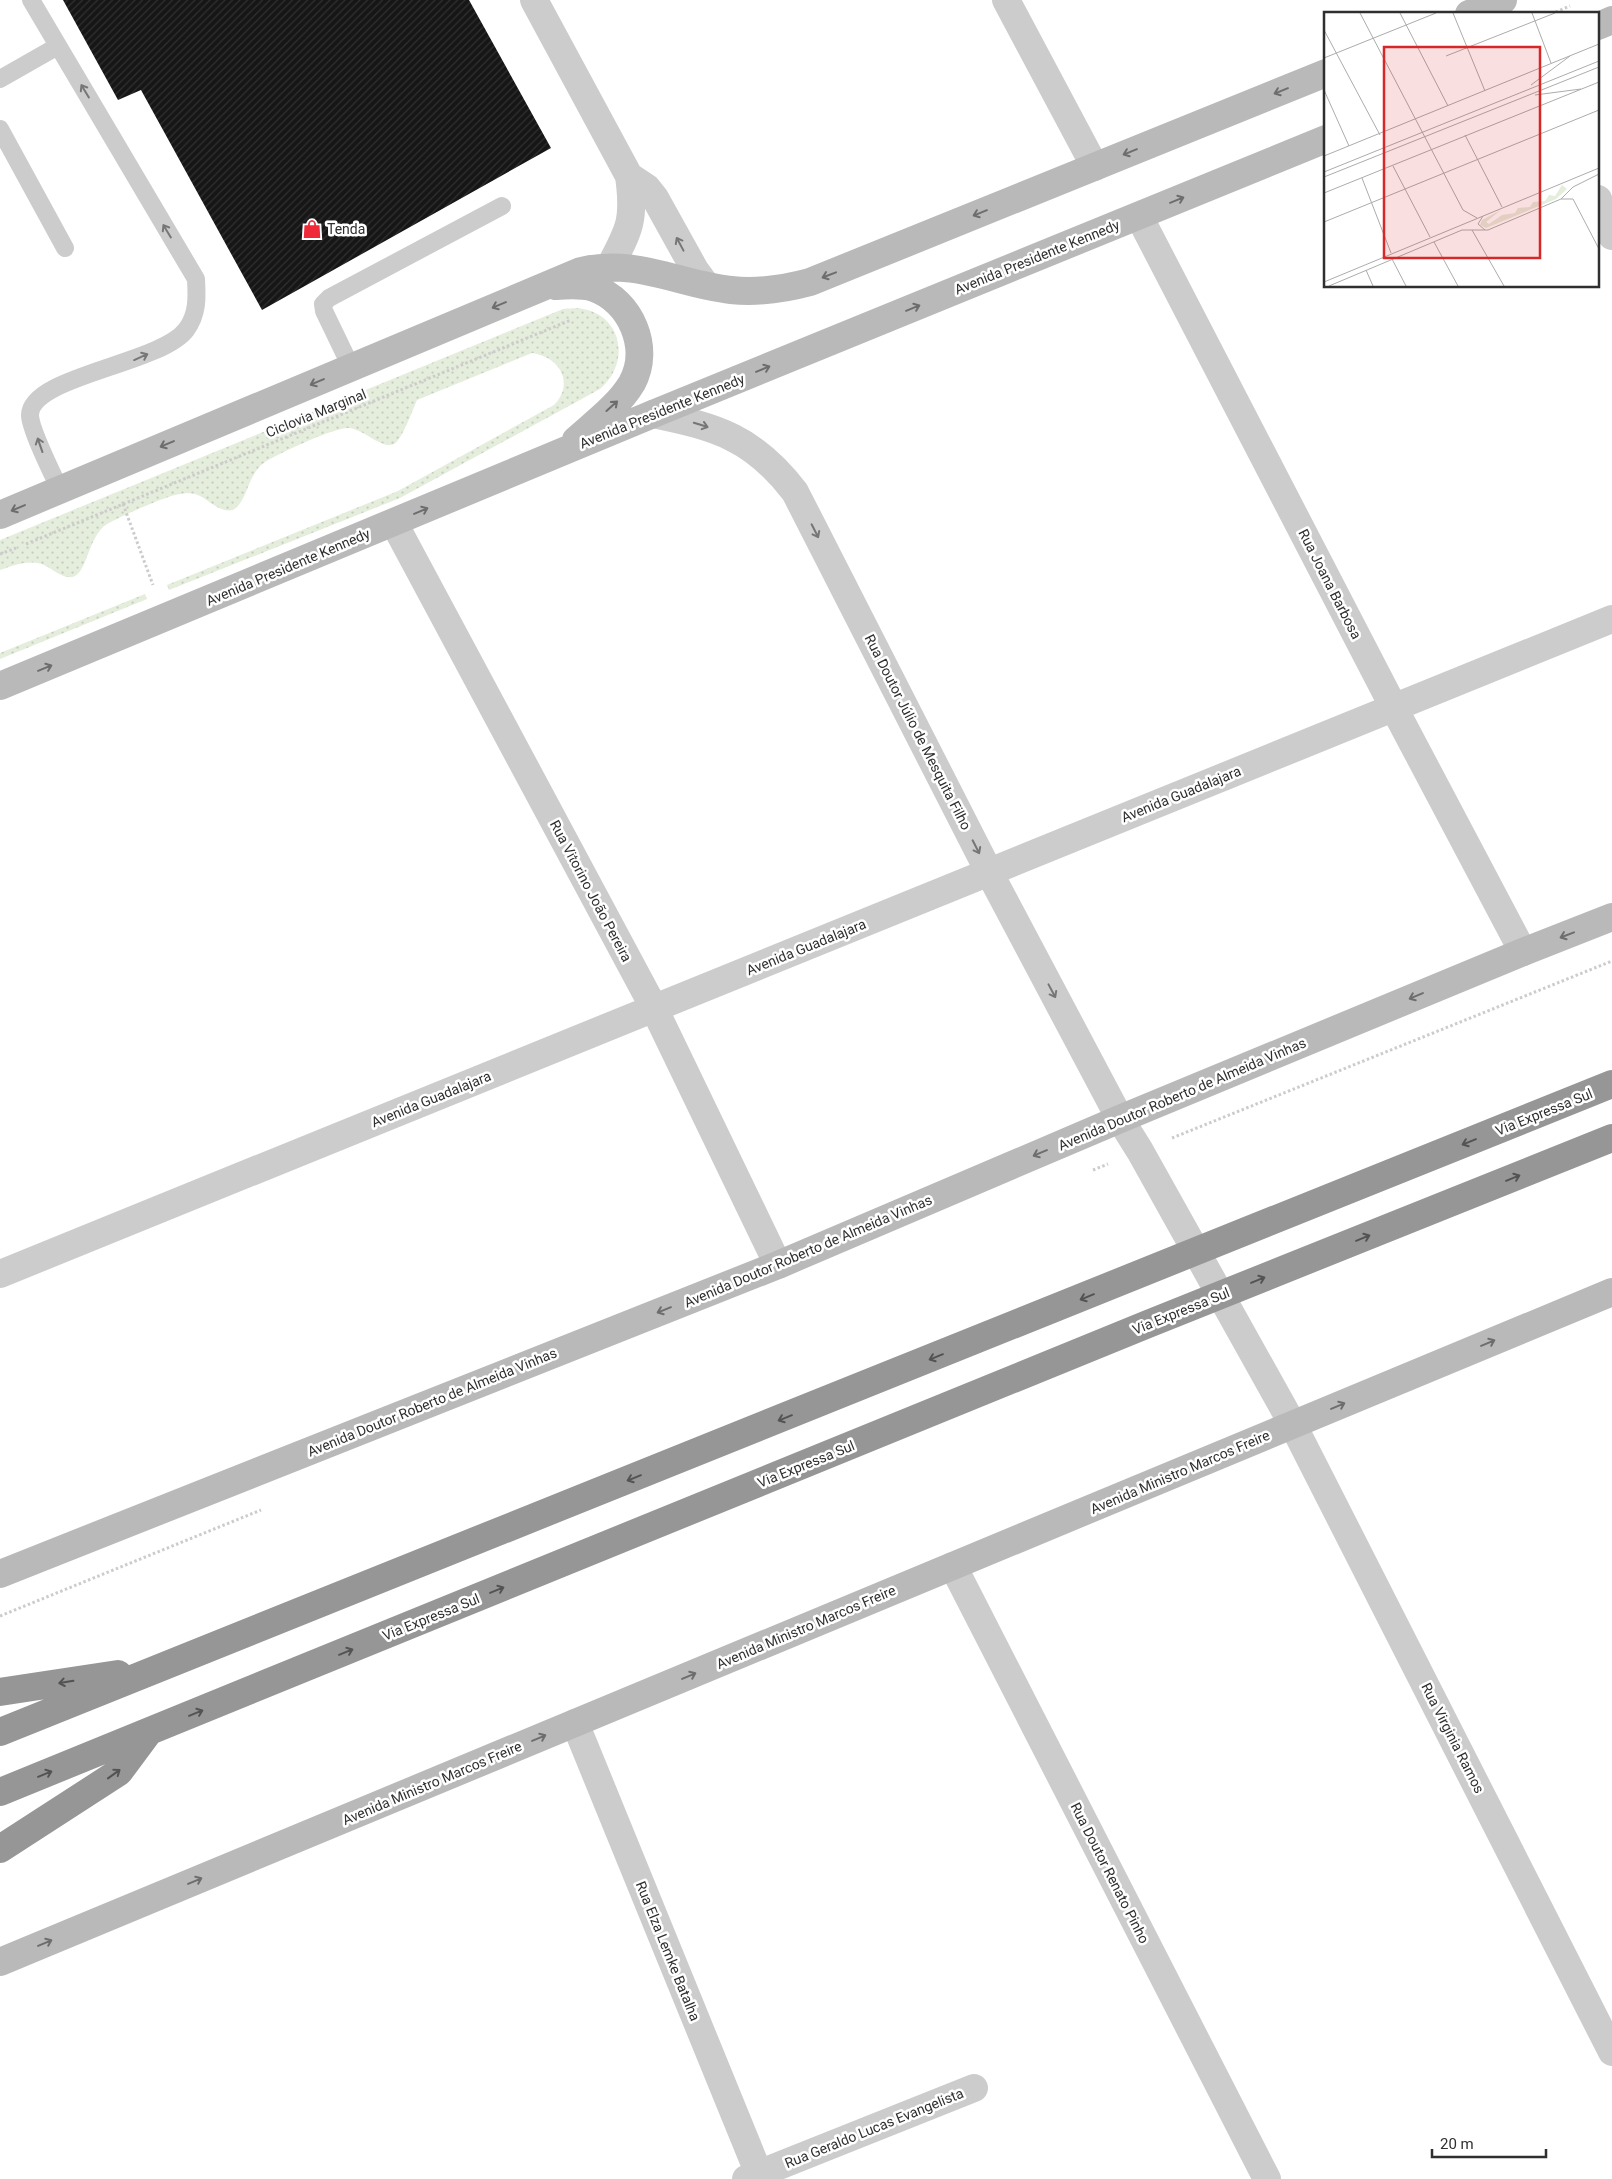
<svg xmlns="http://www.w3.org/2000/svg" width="1612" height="2179" font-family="Roboto,sans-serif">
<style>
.grass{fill:url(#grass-dots)}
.building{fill:url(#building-hatch)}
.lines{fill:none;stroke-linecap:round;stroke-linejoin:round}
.path{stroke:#ccc;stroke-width:3;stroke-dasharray:2.5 2.5;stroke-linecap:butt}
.service{stroke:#ccc;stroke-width:18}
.minor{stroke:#ccc;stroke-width:28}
.tertiary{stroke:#ccc;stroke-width:28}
.secondary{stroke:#b9b9b9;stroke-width:28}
.motorway{stroke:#969696;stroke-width:28}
.oneway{stroke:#767676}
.oneway2{stroke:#6d6d6d}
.oneway3{stroke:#535353}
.labels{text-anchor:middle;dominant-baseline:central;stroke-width:5;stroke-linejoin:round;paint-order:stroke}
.poi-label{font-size:14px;fill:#2f2f2f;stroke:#fff;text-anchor:start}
.street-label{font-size:14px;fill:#2f2f2f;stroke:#fff}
.inset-road{fill:none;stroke:#acacac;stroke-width:1}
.view{fill:#d62828;fill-opacity:0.15;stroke:#d62828;stroke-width:2.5}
.inset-edge{fill:none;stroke:#2f2f2f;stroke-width:2.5}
</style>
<defs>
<pattern id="grass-dots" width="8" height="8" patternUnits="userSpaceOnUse" patternTransform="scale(1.25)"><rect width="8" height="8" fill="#e5eddc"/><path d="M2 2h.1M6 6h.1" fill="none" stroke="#c5ccbd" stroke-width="1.8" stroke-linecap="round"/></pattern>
<pattern id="building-hatch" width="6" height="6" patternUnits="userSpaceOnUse" patternTransform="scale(1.25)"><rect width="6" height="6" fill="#161616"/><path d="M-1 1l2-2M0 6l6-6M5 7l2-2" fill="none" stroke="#303030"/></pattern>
</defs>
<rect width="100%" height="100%" fill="#fff"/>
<!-- grass -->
<path class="grass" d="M577 308C622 312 632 362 600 389L400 498 169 590 167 585 398 491 554 405C575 383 560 357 532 353L417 400C413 409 402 440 394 444 383 450 363 429 349 428 335 427 285 451 270 459 246 471 250 499 233 510 217 513 209 498 195 494 191 493 184 493 180 494 168 495 111 520 103 527 89 540 86 571 75 576 63 582 49 564 37 563 23 561 13 566 0 570V540L563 309Z
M145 594 147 599 0 659V653Z"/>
<!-- building -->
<path class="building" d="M63 0H469L551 148 262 310 141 90 118 100Z"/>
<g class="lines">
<!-- path -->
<path class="path" d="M1551 14 1570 6
M123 504 153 585
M26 544 571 320
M0 554 16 548
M1172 1138 1612 961
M1093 1170 1108 1164
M0 1616 261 1510"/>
<!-- service -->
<path class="service" d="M31 0 196 279C197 297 198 314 186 330 160 364 31 376 30 415 30 429 53 475 60 490
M0 79 58 46
M0 129 65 248
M351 367 324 311 323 304 329 298 502 206"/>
<!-- minor -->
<path class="minor" d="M1006 0 1095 167
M1598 199 1612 236
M1139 216 1394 708 1523 952
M394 523 654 1008 778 1265
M0 1274 1612 619
M1293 1425 1612 2052
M953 1566 1267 2179
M575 1723 761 2179
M746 2179 974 2088"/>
<!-- tertiary -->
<path class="tertiary" d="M534 0 629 176C635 219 630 229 610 266
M629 176 647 188 655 198 695 270 706 285
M653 414C717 427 754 438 795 492L989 872 1120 1119 1140 1151 1293 1425"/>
<!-- secondary -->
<path class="secondary" d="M1469 14 1503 0
M1598 26 1612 20
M556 286C569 285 582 284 594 288 631 301 651 348 632 383 619 405 595 423 576 440
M0 515 581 271C634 258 679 284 731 290 758 293 784 289 810 282L1326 73
M0 686 653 414 1326 139
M0 1574 778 1265 1120 1119 1523 952 1612 917
M0 1962 1612 1292"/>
<!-- motorway -->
<path class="motorway" d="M0 1692 118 1674
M0 1732 1612 1084
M0 1792 1148 1324 1612 1138
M0 1849 119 1772 148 1733"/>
</g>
<!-- one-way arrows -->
<defs><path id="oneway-shaft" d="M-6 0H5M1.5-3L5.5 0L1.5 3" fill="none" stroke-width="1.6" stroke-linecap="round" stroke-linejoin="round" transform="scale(1.25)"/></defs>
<g class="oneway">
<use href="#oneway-shaft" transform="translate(85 91) rotate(-121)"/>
<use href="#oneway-shaft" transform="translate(167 231) rotate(-121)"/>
<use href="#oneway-shaft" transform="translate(680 244) rotate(-118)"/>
<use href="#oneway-shaft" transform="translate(141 357) rotate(-24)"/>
<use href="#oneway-shaft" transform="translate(701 425) rotate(17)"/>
<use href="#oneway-shaft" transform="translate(40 445) rotate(-109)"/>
<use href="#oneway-shaft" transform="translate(815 531) rotate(63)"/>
<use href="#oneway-shaft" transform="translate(976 847) rotate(63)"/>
<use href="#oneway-shaft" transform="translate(1052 991) rotate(62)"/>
</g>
<g class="oneway2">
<use href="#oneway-shaft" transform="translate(1281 91) rotate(158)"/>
<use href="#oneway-shaft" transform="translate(1130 152) rotate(158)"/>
<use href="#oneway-shaft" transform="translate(1177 200) rotate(-22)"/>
<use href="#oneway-shaft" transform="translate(980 213) rotate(158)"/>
<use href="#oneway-shaft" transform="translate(829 275) rotate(159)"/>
<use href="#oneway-shaft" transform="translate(499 305) rotate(157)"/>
<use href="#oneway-shaft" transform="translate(913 308) rotate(-22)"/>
<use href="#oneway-shaft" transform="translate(763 369) rotate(-22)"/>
<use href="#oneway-shaft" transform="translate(317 382) rotate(157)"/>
<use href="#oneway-shaft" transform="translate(612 406) rotate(-42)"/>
<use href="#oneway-shaft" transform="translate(167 444) rotate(157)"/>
<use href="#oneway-shaft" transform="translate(18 508) rotate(157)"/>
<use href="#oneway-shaft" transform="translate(421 511) rotate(-23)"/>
<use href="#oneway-shaft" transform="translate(45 668) rotate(-22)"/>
<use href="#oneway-shaft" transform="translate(1567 935) rotate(159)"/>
<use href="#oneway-shaft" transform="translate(1416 996) rotate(157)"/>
<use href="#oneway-shaft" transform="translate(1040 1153) rotate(157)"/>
<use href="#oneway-shaft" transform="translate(664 1310) rotate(158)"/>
<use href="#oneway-shaft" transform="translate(1488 1343) rotate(-23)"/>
<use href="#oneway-shaft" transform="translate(1338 1406) rotate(-23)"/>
<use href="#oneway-shaft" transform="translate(689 1676) rotate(-23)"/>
<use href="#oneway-shaft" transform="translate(539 1738) rotate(-23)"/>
<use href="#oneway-shaft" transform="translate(195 1881) rotate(-23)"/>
<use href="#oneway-shaft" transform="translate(45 1943) rotate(-23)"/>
</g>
<g class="oneway3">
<use href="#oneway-shaft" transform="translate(1469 1142) rotate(158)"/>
<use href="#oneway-shaft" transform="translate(1513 1178) rotate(-22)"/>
<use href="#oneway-shaft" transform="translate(1363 1238) rotate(-22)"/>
<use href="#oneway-shaft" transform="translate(1258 1280) rotate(-22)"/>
<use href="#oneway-shaft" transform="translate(1087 1297) rotate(158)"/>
<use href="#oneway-shaft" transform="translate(936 1357) rotate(158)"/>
<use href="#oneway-shaft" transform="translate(785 1418) rotate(158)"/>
<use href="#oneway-shaft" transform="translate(634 1478) rotate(158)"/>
<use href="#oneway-shaft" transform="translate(497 1590) rotate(-22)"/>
<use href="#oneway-shaft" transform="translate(346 1652) rotate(-22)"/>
<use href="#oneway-shaft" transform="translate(66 1682) rotate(171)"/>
<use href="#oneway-shaft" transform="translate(196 1713) rotate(-22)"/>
<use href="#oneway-shaft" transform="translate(45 1774) rotate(-22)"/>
<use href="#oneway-shaft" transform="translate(114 1774) rotate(-36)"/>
</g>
<!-- icons -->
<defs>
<g id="shop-bare" transform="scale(1.5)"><path d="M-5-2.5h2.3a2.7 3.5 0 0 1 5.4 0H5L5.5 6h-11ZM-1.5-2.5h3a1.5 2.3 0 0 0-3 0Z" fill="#ef283a" stroke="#fff" stroke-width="2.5" paint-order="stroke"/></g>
</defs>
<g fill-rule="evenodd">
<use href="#shop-bare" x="312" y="229"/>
</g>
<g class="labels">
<!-- poi labels -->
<g class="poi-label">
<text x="327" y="229">Tenda</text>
</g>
<!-- street labels -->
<g class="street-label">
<text transform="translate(1037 257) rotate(-22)">Avenida Presidente Kennedy</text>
<text transform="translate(662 411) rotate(-22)">Avenida Presidente Kennedy</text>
<text transform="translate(316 413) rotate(-22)">Ciclovia Marginal</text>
<text transform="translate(288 567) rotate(-23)">Avenida Presidente Kennedy</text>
<text transform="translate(1330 584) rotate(63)">Rua Joana Barbosa</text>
<text transform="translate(918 732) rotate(63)">Rua Doutor Júlio de Mesquita Filho</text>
<text transform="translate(1181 794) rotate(-22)">Avenida Guadalajara</text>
<text transform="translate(591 891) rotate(62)">Rua Vitorino João Pereira</text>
<text transform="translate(806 947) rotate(-22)">Avenida Guadalajara</text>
<text transform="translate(1182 1094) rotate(-23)">Avenida Doutor Roberto de Almeida Vinhas</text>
<text transform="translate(431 1099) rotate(-22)">Avenida Guadalajara</text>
<text transform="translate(1544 1112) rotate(-22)">Via Expressa Sul</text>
<text transform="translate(808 1251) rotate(-23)">Avenida Doutor Roberto de Almeida Vinhas</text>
<text transform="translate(1181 1311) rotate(-22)">Via Expressa Sul</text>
<text transform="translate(432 1402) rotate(-22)">Avenida Doutor Roberto de Almeida Vinhas</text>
<text transform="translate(806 1464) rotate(-22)">Via Expressa Sul</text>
<text transform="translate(1180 1472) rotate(-23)">Avenida Ministro Marcos Freire</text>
<text transform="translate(431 1617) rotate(-22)">Via Expressa Sul</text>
<text transform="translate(806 1627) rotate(-23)">Avenida Ministro Marcos Freire</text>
<text transform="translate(1453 1738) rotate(63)">Rua Virginia Ramos</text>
<text transform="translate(432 1783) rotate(-23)">Avenida Ministro Marcos Freire</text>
<text transform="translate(1110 1873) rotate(63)">Rua Doutor Renato Pinho</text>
<text transform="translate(668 1951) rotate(68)">Rua Elza Lemke Batalha</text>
<text transform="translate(874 2128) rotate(-22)">Rua Geraldo Lucas Evangelista</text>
</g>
</g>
<!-- overview -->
<g transform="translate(1324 12)">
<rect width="275" height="275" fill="#fff"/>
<path d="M238 173 243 177 232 187 162 216 156 213 158 208 177 198 162 210 165 212 178 203 191 201 194 196 206 195 209 190 221 189 225 183 231 184Z" fill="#e5eddc"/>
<path class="inset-road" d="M36 1 139 198 153 206M76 1 124 94M129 1 161 79M208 1 227 51M0 18 56 123M122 44 231 1M0 46 112 1M207 73 246 44M0 78 25 134M211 83 257 77M141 123 178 195M0 144 275 32M69 154 106 225M0 160 275 49M0 165 275 55M38 166 67 241M0 181 275 70M237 187H249L275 237M159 204 154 212 161 218M0 210 275 98M148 218 180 274M110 230 134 274M68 247 82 274M42 258 49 274M0 270 275 156M5 274 138 218H164L237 187 249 175 275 162"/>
<path class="view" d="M60 35H216V246H60Z"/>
<rect width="275" height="275" class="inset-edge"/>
</g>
<!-- scale -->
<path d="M1432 2149v8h114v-8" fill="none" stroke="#2f2f2f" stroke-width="2.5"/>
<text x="1440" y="2149" font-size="15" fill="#2f2f2f" stroke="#ffffff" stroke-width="4" paint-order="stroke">20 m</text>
</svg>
